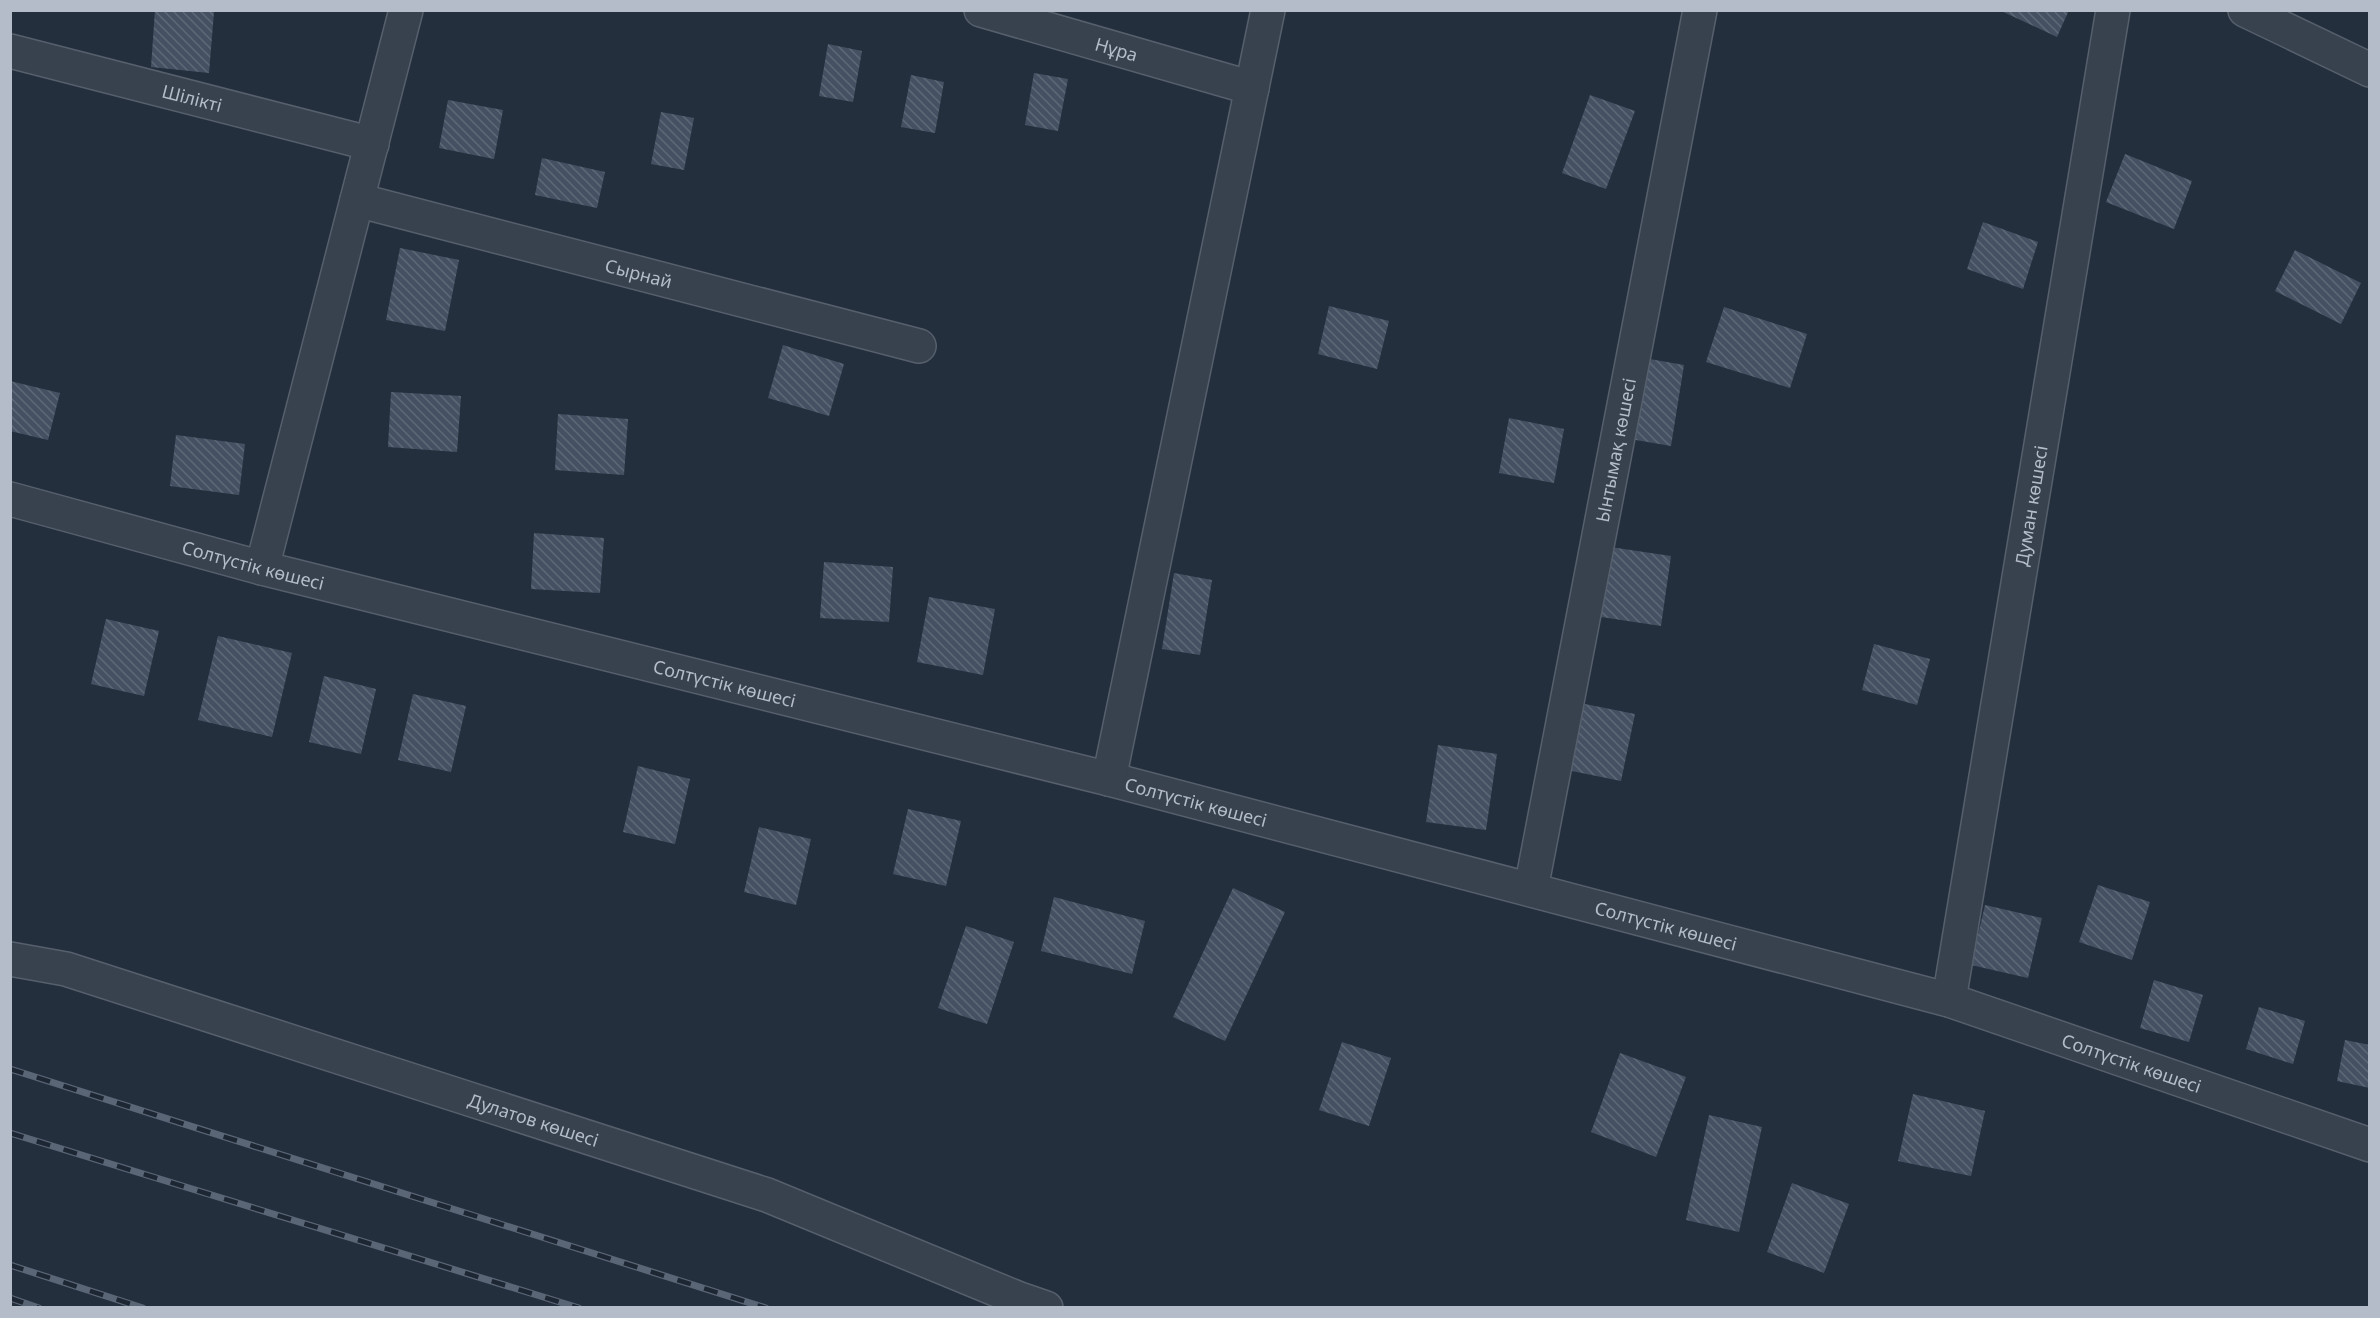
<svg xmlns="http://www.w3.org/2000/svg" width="2380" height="1318" font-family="'Noto Sans',sans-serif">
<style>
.building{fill:url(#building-back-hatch)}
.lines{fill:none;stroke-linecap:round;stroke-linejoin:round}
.minor-casing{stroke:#565f6c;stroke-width:36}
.minor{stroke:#38414e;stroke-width:33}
.rail-casing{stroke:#5a6575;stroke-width:7}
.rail{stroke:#1d2633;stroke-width:4.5;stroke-dasharray:14;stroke-linecap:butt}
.labels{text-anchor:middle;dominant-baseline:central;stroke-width:5;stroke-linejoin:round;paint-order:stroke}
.street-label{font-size:18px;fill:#b4bcc9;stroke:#1d2633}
</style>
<defs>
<pattern id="building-back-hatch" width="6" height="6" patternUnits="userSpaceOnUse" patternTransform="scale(1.5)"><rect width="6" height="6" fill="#455162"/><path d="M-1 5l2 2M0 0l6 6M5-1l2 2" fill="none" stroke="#5d6877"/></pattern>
</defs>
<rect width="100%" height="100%" fill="#242f3e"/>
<!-- building -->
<path class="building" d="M155 10 214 12 209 73 151 67Z
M1999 10H2069L2057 37Z
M828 44 862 51 853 102 819 96Z
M1034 73 1068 79 1058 131 1025 125Z
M911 75 944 82 935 133 901 127Z
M1590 95 1635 111 1606 189 1562 173Z
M448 100 503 110 494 159 439 148Z
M661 112 694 118 684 170 651 164Z
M2125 154 2192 181 2174 229 2106 202Z
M542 158 605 172 597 208 535 195Z
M1983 222 2038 242 2023 289 1967 269Z
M400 248 459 260 445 331 386 320Z
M2295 250 2361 283 2341 324 2275 291Z
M1329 306 1389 321 1377 369 1318 354Z
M1724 307 1807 334 1790 388 1706 362Z
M783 345 844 364 829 416 768 398Z
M1644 358 1684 365 1671 446 1630 439Z
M10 381 60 393 48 440 10 431Z
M391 392 461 396 457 452 388 447Z
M558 414 628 419 624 475 555 470Z
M1509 418 1564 429 1554 483 1499 473Z
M176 435 245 444 239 495 170 486Z
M534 533 604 538 600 593 531 589Z
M1597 545 1671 556 1661 626 1588 615Z
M824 562 893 567 889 622 820 618Z
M1174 573 1212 580 1200 655 1162 649Z
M929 597 995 609 983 675 917 662Z
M106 619 159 631 144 696 91 684Z
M218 636 292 653 272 737 198 720Z
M1874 644 1930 659 1917 705 1862 690Z
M324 676 376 689 361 754 309 742Z
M413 694 466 706 451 772 398 760Z
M1570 701 1635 714 1621 781 1557 768Z
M1438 745 1497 754 1486 830 1426 822Z
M638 766 690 779 675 844 623 832Z
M908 809 961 821 946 886 893 874Z
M759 827 811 839 796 905 744 892Z
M2098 885 2150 902 2132 960 2079 942Z
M1233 888 1285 912 1225 1041 1173 1017Z
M1054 897 1145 921 1132 974 1041 951Z
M1985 905 2042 918 2028 978 1971 965Z
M966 926 1014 942 987 1024 938 1008Z
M2154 980 2203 995 2189 1042 2140 1028Z
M2259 1007 2305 1021 2293 1064 2246 1049Z
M2345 1040 2370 1045V1088L2337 1081Z
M1342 1042 1391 1058 1369 1126 1319 1110Z
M1620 1053 1686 1077 1656 1157 1591 1132Z
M1913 1094 1985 1111 1971 1176 1898 1161Z
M1709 1115 1762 1127 1739 1232 1686 1220Z
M1792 1183 1849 1204 1824 1273 1767 1252Z"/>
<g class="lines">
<!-- minor casing -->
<g class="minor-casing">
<g id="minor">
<path id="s1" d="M981 10 1252 88"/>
<path d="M2245 10 2370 70"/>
<path id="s2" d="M10 51 372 144"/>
<path id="s3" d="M357 200 919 346"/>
<path id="s4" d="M10 499 262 568 1109 779 1949 1000 2370 1145"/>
<path d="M262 568 406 10"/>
<path d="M1109 779 1268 10"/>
<path id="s5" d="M1531 889 1700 10"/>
<path id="s6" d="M10 959 66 969 767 1195 1017 1298 1046 1308"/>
<path id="s7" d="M1949 1000 2113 10"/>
</g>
</g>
<!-- minor -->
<use href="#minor" class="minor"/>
<!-- rail casing -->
<g class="rail-casing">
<path id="rail" d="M10 1069 766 1308
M10 1133 579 1308
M10 1265 143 1308
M10 1298 39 1308"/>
</g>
<!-- rail -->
<use href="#rail" class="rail"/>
</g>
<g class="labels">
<!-- street labels -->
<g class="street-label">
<text stroke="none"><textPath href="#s1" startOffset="141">Нұра</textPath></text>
<text stroke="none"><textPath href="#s2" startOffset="188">Шілікті</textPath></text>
<text stroke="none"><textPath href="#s3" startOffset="291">Сырнай</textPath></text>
<text stroke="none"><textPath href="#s5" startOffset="447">Ынтымақ көшесі</textPath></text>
<text stroke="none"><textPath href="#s7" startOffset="501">Думан көшесі</textPath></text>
<text stroke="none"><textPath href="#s4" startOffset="252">Солтүстік көшесі</textPath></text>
<text stroke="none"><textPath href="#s4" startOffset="738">Солтүстік көшесі</textPath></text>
<text stroke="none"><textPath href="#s4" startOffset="1224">Солтүстік көшесі</textPath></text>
<text stroke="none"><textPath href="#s4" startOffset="1710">Солтүстік көшесі</textPath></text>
<text stroke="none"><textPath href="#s4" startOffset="2196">Солтүстік көшесі</textPath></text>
<text stroke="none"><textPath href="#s6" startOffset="548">Дулатов көшесі</textPath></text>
</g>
</g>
<!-- border -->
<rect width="2380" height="1318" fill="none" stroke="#b4bcc9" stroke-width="24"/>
</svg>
